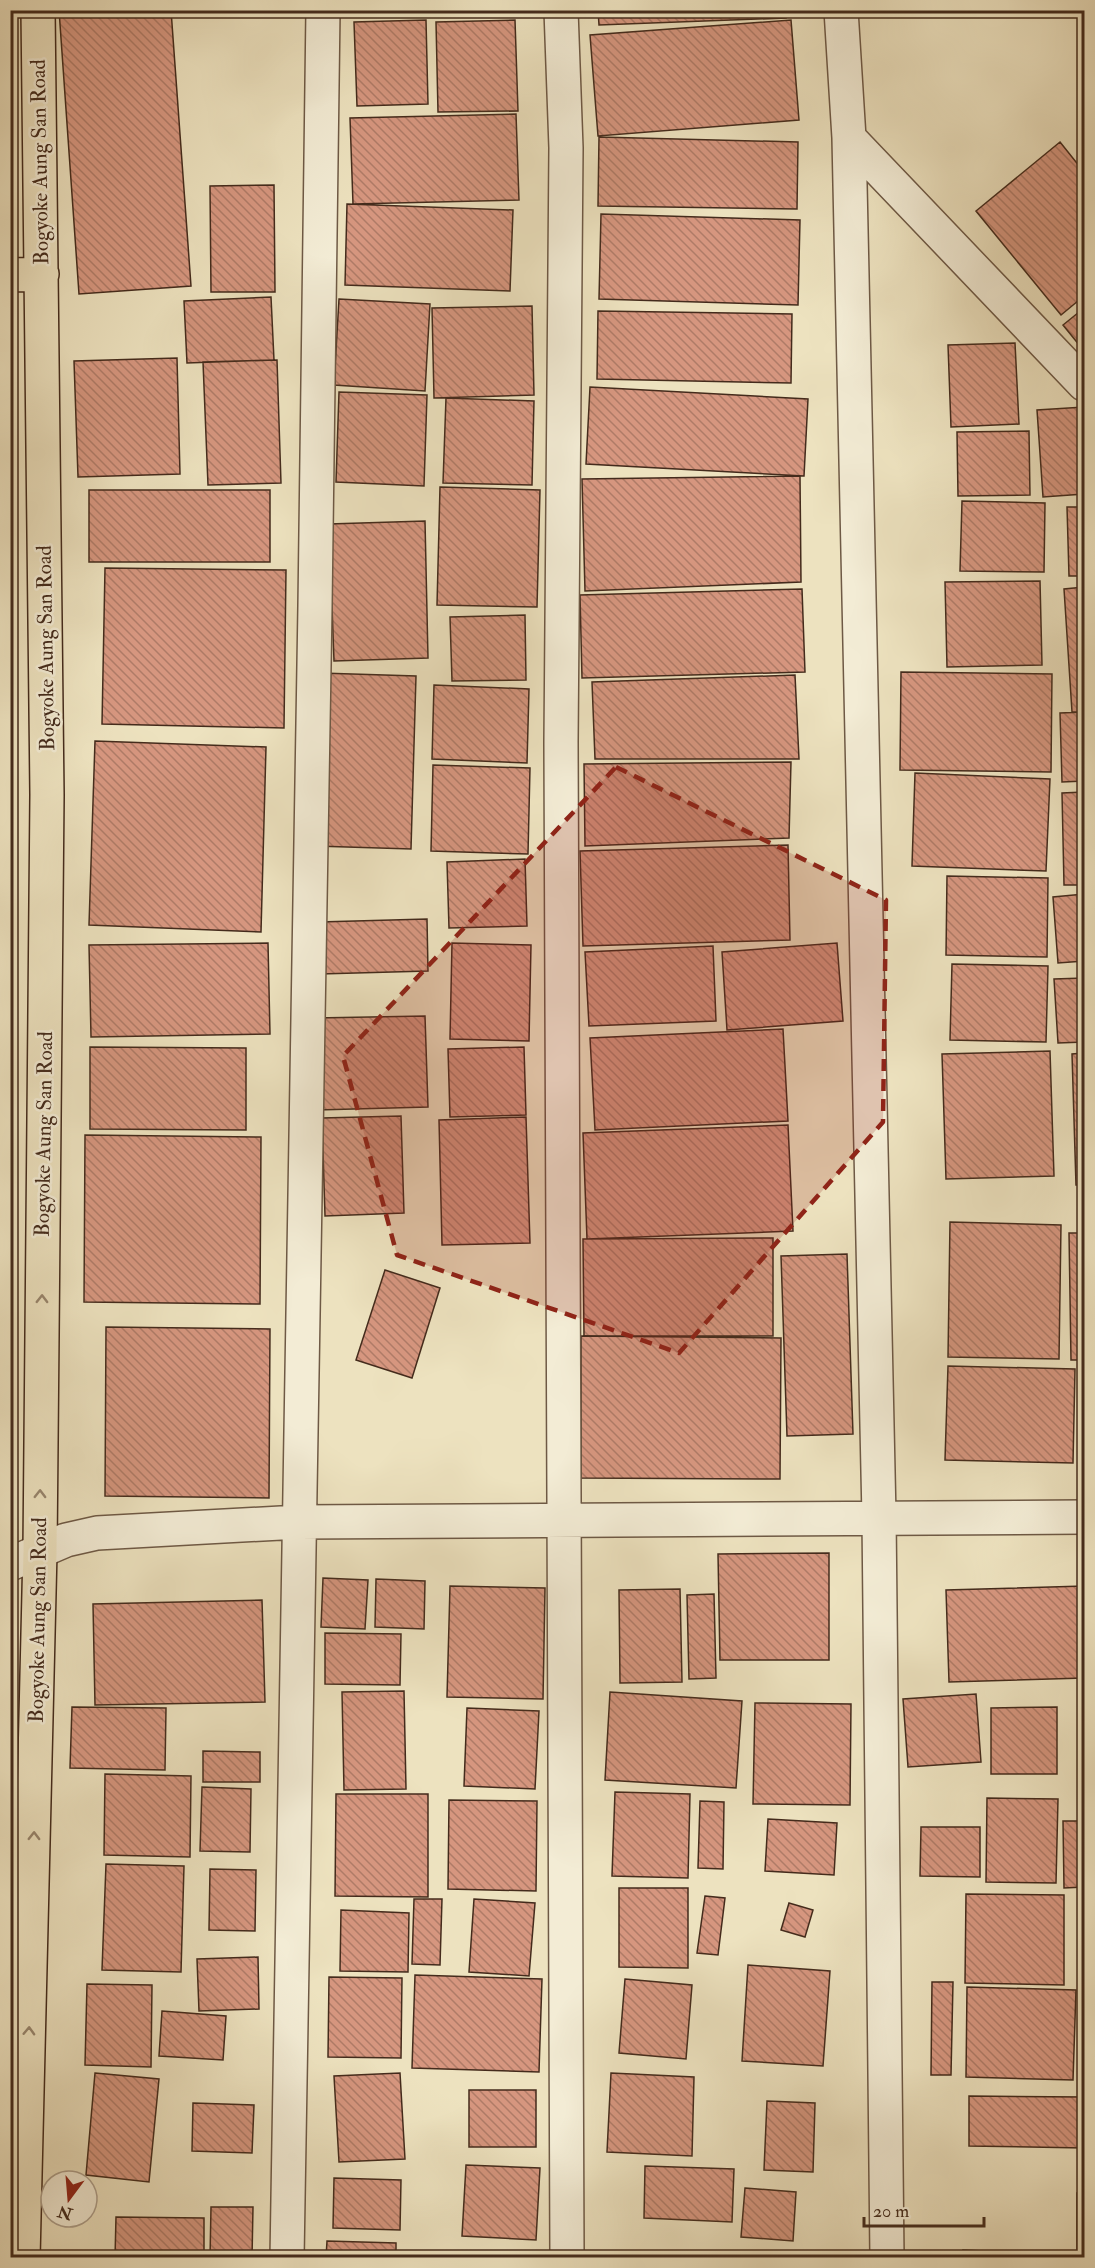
<svg xmlns="http://www.w3.org/2000/svg" width="1095" height="2268" font-family="'IM FELL Double Pica',serif">
<style>
.building{fill:url(#building-back-hatch);stroke:#442b1c;stroke-width:1.5}
.lines{fill:none;stroke-linecap:round;stroke-linejoin:round}
.minor-casing{stroke:#6e5945;stroke-width:36}
.highway-casing{stroke:#442b1c;stroke-width:36}
.minor{stroke:#f3ecd5;stroke-width:33}
.highway{stroke:#ede2bf;stroke-width:33}
.oneway{stroke:#98866e}
.marked{fill:#8f2418;fill-opacity:0.2;stroke:#8f2418;stroke-width:4.5;stroke-dasharray:12 8;stroke-linejoin:round}
.labels{text-anchor:middle;dominant-baseline:central;stroke-width:5;stroke-linejoin:round;paint-order:stroke}
.street-label{font-size:21px;fill:#442b1c;stroke:#f3ecd5}
</style>
<defs>
<pattern id="building-back-hatch" width="6" height="6" patternUnits="userSpaceOnUse" patternTransform="scale(1.5)"><rect width="6" height="6" fill="#d6967f"/><path d="M-1 5l2 2M0 0l6 6M5-1l2 2" fill="none" stroke="#af7b67"/></pattern>
</defs>
<rect width="100%" height="100%" fill="#ede2bf"/>
<filter id="stains"><feTurbulence type="fractalNoise" baseFrequency=".00333" numOctaves="4"/><feColorMatrix values="0 0 0 0 .2 0 0 0 0 .09 0 0 0 0 .02 0 0 0 .5 -.17"/></filter>
<radialGradient id="worn" r=".72"><stop offset=".6" stop-color="#630" stop-opacity="0"/><stop offset="1" stop-color="#630" stop-opacity=".3"/></radialGradient>
<!-- building -->
<path class="building" d="M59 10H171L191 286 79 294Z
M355 10H430V13L355 15Z
M598 10H785L786 18 599 25Z
M426 20 428 104 357 106 354 22Z
M515 20 518 111 438 112 436 22Z
M791 20 799 120 598 136 590 35Z
M516 114 519 200 353 204 350 118Z
M599 137 798 142 797 209 598 206Z
M1060 142 1084 172V296L1061 315 976 211Z
M274 185 275 292H211L210 186Z
M347 204 513 210 510 291 345 285Z
M601 214 800 220 798 305 599 299Z
M271 297 274 360 187 363 184 301Z
M339 299 430 304 425 391 334 385Z
M532 306 534 395 434 398 432 308Z
M1084 308V351L1063 325Z
M598 311 792 314 791 383 597 379Z
M1015 343 1019 424 951 427 948 345Z
M177 358 180 474 78 477 74 361Z
M277 360 281 483 208 485 203 362Z
M590 387 808 399 804 476 586 464Z
M339 392 427 395 424 486 336 482Z
M446 398 534 401 532 485 443 483Z
M1084 407V494L1043 497 1037 410Z
M1029 431 1030 495 958 496 957 432Z
M800 476 801 582 585 591 582 479Z
M440 487 540 490 537 607 437 605Z
M89 490H270V562H89Z
M962 501 1045 503 1044 572 960 571Z
M1067 507H1084V576H1069Z
M425 521 428 658 334 661 329 524Z
M105 568 286 570 284 728 102 724Z
M1040 581 1042 665 947 667 945 582Z
M1084 587V712H1072L1064 589Z
M802 589 805 672 582 678 580 595Z
M525 615 526 680 452 681 450 617Z
M901 672 1052 674 1051 772 900 770Z
M320 673 416 676 411 849 315 846Z
M795 675 799 759H595L592 682Z
M434 685 529 689 527 763 432 759Z
M1084 712V781L1062 782 1060 713Z
M95 741 266 747 261 932 89 925Z
M791 762 789 838 585 846 584 764Z
M433 765 530 768 528 854 431 851Z
M915 773 1050 779 1046 871 912 866Z
M1084 792V885H1064L1062 793Z
M788 845 790 940 583 946 580 851Z
M525 859 527 926 449 928 447 862Z
M947 876 1048 878 1047 957 946 955Z
M1084 894V961L1058 963 1053 897Z
M427 919 428 971 320 974 319 922Z
M268 943 270 1034 91 1037 89 945Z
M452 943 531 945 529 1041 450 1039Z
M837 943 843 1021 727 1030 722 952Z
M713 946 716 1021 589 1026 585 952Z
M952 964 1048 966 1046 1042 950 1040Z
M1084 978V1042L1058 1043 1054 979Z
M425 1016 428 1107 317 1110 315 1018Z
M783 1029 788 1121 595 1130 590 1038Z
M90 1047 246 1048V1130L90 1129Z
M524 1047 526 1115 450 1117 448 1049Z
M1050 1051 1054 1176 946 1179 942 1054Z
M1084 1053V1185H1076L1072 1054Z
M401 1116 404 1213 325 1216 322 1118Z
M526 1117 530 1243 442 1245 439 1120Z
M788 1125 793 1231 587 1239 583 1133Z
M85 1135 261 1137 260 1304 84 1302Z
M950 1222 1061 1225 1059 1359 948 1357Z
M1069 1233H1084V1360H1071Z
M773 1238V1336H584L583 1239Z
M847 1254 853 1434 787 1436 781 1256Z
M385 1270 440 1288 412 1378 356 1360Z
M106 1327 270 1329 269 1498 105 1496Z
M581 1336 781 1338 780 1479 581 1478Z
M948 1366 1075 1369 1073 1463 945 1460Z
M829 1553V1660H720L718 1554Z
M323 1578 368 1580 365 1629 321 1627Z
M376 1579 425 1581 424 1629 375 1627Z
M450 1586 545 1588 543 1699 447 1697Z
M1084 1586V1678L949 1682 946 1590Z
M680 1589 682 1682 620 1683 619 1590Z
M714 1594 716 1678 689 1679 687 1595Z
M262 1600 265 1702 95 1705 93 1604Z
M325 1633 401 1634 400 1685 325 1684Z
M404 1691 406 1789 344 1790 342 1692Z
M610 1692 742 1701 736 1788 605 1780Z
M976 1694 981 1762 908 1767 903 1699Z
M755 1703 851 1704 850 1805 753 1804Z
M72 1707 166 1708 165 1770 70 1768Z
M1057 1707V1774H991V1708Z
M467 1708 539 1711 535 1789 464 1786Z
M203 1751 260 1752V1782H203Z
M105 1774 191 1776 190 1857 104 1855Z
M202 1787 251 1789 250 1852 200 1851Z
M615 1792 690 1794 688 1878 612 1876Z
M336 1794H428V1897L335 1896Z
M987 1798 1058 1799 1056 1883 986 1882Z
M449 1800 537 1801 536 1891 448 1889Z
M700 1801 724 1802 723 1869 698 1868Z
M768 1819 837 1823 834 1875 765 1871Z
M1063 1821H1084V1887L1064 1888Z
M921 1827H980V1877L920 1876Z
M106 1864 184 1866 181 1972 102 1970Z
M210 1869 256 1870 255 1931 209 1930Z
M619 1888H688V1968L619 1967Z
M966 1894 1064 1895V1985L965 1983Z
M1082 1894H1084V1983L1079 1982Z
M705 1896 725 1898 718 1955 697 1953Z
M414 1899H442L440 1965 412 1964Z
M474 1899 535 1903 529 1976 469 1972Z
M789 1903 813 1910 805 1937 781 1930Z
M341 1910 409 1913 408 1972 340 1971Z
M258 1957 259 2009 199 2011 197 1959Z
M748 1965 830 1971 823 2066 742 2061Z
M415 1975 542 1979 539 2072 412 2068Z
M329 1977 402 1978 401 2058 328 2057Z
M625 1979 692 1985 686 2059 619 2053Z
M932 1982H953L951 2075H931Z
M87 1984 152 1985 151 2067 85 2065Z
M967 1987 1076 1990 1073 2080 966 2077Z
M1081 2006H1084V2082H1082Z
M162 2011 226 2016 223 2060 159 2056Z
M95 2073 159 2079 149 2182 86 2175Z
M400 2073 405 2159 339 2162 334 2076Z
M611 2073 694 2077 692 2156 607 2152Z
M469 2090H536V2147H469Z
M969 2096 1084 2097V2148L969 2146Z
M767 2101 815 2103 813 2172 764 2170Z
M193 2103 254 2105 252 2153 192 2151Z
M466 2165 540 2168 536 2240 462 2236Z
M645 2166 734 2169 732 2222 644 2218Z
M334 2178 401 2180 400 2230 333 2228Z
M745 2188 796 2192 793 2241 741 2237Z
M1077 2193H1084V2252L1077 2251Z
M211 2207H253L252 2258H210Z
M116 2217 204 2218V2258H115Z
M327 2241 396 2243V2258H326Z
M963 2250 1006 2252V2258H963Z
M733 2252 829 2254V2258H732Z
M452 2255 508 2258H452Z"/>
<g class="lines">
<!-- minor casing -->
<g class="minor-casing">
<path id="minor" d="M561 10 566 148 561 742 567 2258
M841 10 849 138 879 1517 887 2258
M849 138 1084 384
M10 1564 66 1540 97 1533 299 1522 1084 1517
M287 2258 315 606 323 10"/>
</g>
<!-- highway casing -->
<g class="highway-casing">
<path id="highway" d="M10 275 42 274
M23 2258 40 1551 47 795 38 10"/>
</g>
<!-- minor -->
<use href="#minor" class="minor"/>
<!-- highway -->
<use href="#highway" class="highway"/>
</g>
<!-- one-way arrows -->
<defs><path id="oneway-chevron" d="M-2-3.5L2.5 0L-2 3.5" fill="none" stroke-width="1.6" stroke-linecap="round" stroke-linejoin="round" transform="scale(1.5)"/></defs>
<g class="oneway">
<use href="#oneway-chevron" transform="translate(42 1299) rotate(-89)"/>
<use href="#oneway-chevron" transform="translate(40 1494) rotate(-89)"/>
<use href="#oneway-chevron" transform="translate(34 1836) rotate(-89)"/>
<use href="#oneway-chevron" transform="translate(29 2031) rotate(-88)"/>
</g>
<!-- marked area -->
<path class="marked" d="M616 767 886 900 883 1122 679 1353 397 1255 343 1056Z"/>
<g class="labels">
<!-- street labels -->
<g class="street-label">
<text transform="translate(40 162) rotate(-91)">Bogyoke Aung San Road</text>
<text transform="translate(46 648) rotate(-91)">Bogyoke Aung San Road</text>
<text transform="translate(44 1134) rotate(-89)">Bogyoke Aung San Road</text>
<text transform="translate(38 1620) rotate(-89)">Bogyoke Aung San Road</text>
</g>
</g>
<!-- margin -->
<rect width="1095" height="2268" fill="none" stroke="#ede2bf" stroke-width="36"/>
<rect x="12" y="12" width="1071" height="2244" fill="none" stroke="#442b1c" stroke-width="3"/>
<rect x="18" y="18" width="1059" height="2232" fill="none" stroke="#442b1c" stroke-width="1.5"/>
<!-- north arrow -->
<g transform="translate(69 2199) rotate(196)"><circle r="28" fill="#f3ecd5" stroke="#ad9f8b" stroke-width="1.5"/>
<path d="M0-4.5L10 22L0 15L-10 22Z" fill="#8f2418"/>
<text y="-9" font-size="16" font-weight="bold" text-anchor="middle" fill="#442b1c">N</text>
</g>
<!-- scale -->
<path d="M864 2217v9h120v-9" fill="none" stroke="#442b1c" stroke-width="3"/>
<text x="873" y="2217" font-size="18" fill="#442b1c" stroke="#f3ecd5" stroke-width="4.5" paint-order="stroke">20 m</text>
<rect width="100%" height="100%" filter="url(#stains)"/>
<rect width="100%" height="100%" fill="url(#worn)"/>
</svg>
